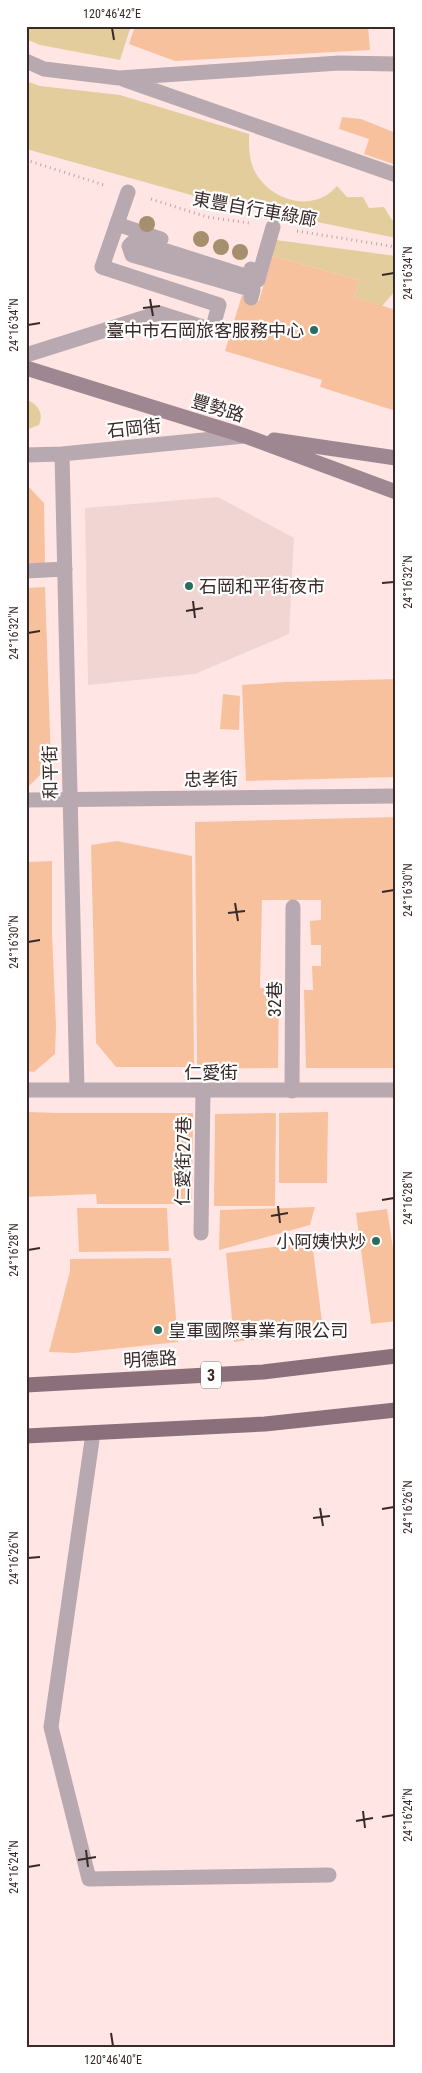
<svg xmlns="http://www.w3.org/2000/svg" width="422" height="2073" font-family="'Roboto Condensed','Noto Sans TC',sans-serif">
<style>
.built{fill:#f1d5d2}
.green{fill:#e4cd9d}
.building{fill:#f8c19e}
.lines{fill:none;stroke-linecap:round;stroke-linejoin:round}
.path{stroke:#bca6a5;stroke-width:3;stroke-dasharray:1 4;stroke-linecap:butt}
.lane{stroke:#b8a8af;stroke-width:15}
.street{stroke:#b8a8af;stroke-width:15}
.secondary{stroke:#9e8790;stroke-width:15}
.primary{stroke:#8b707b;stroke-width:15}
.tree{fill:#a68f6e}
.ticks{fill:none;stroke:#392a29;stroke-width:2}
.poi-dot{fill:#296d5f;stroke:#fff;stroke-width:2}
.labels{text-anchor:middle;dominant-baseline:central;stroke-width:4.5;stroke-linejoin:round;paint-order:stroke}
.shield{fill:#fff;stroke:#746a69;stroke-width:1}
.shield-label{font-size:16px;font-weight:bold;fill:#392a29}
.street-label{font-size:18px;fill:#392a29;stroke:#fff}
.poi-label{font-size:18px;fill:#392a29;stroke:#fff;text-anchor:end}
.neatline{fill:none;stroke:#392a29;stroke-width:2}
.ticks-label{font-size:12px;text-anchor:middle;fill:#392a29}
</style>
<rect width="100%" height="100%" fill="#ffe6e4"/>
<!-- built -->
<path class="built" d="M218 497 294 538 289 634 195 674 88 685 85 508Z"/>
<!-- green -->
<path class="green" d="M26 26H131L120 60 40 45 26 39Z
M26 81 40 86 120 95 249 134C249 145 249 155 252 165 262 193 298 211 325 196 329 194 333 190 337 186L347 197H363L369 208 384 207 392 220 396 219V238L209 200 26 149Z
M276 240 396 256V290L382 306 354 297 359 280 272 256Z
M26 399C38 405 44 412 39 425L26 430Z"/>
<!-- building -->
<path class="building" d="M135 26H368L370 50 175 61 129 44Z
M342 117 361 119 396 133V165L364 154 369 139 339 129Z
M272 256 359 280 354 297 396 310V411L320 387 322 380 225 351 242 295 259 301Z
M26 484 44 503 45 563H26Z
M45 587 51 764 29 786H26V588Z
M396 679V777L246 781 242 685 285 682Z
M223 694 240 696 239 730 220 729Z
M396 817V1068H306L304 990H313L312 966H321V945H311L310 921 321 920V900H262L260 988 279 987 278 1068 197 1069 195 822Z
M117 841 192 856 194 1067H116L96 1043 91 845Z
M52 861V933L56 1026 55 1054 34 1072 26 1071V862Z
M26 1112 58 1113H193L192 1204H97L96 1194 26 1197Z
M328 1112 327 1183H279V1113Z
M276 1113 275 1206H214L215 1114Z
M315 1207 310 1225 219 1250 220 1210Z
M77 1208H167L169 1251 79 1252Z
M387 1209 396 1268V1321L371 1324 356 1213Z
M312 1242 323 1330 234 1342 226 1253Z
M171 1258 178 1342 75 1353 49 1352 70 1271V1259Z"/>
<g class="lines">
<!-- path -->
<path class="path" d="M26 160 104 185
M151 199 207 217 249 223
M297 231 396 247"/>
<!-- lane -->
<path class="lane" d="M26 61 44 69 119 78 339 63 396 64
M125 80 396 175
M26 355 159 313 212 330 219 305 102 267 128 192
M26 571 65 569
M292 1091 293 907
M201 1233 203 1091"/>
<!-- street -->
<path class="street" d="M117 224 161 239
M251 269 260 272 273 227
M251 298 253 290 132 255 129 246 133 242H138L258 280 260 272
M62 454 77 1090
M26 455 62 454 244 436
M26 800 396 796
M26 1090H396
M93 1433 51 1727 89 1879 329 1875"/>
<!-- secondary -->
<path class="secondary" d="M26 368 245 436 396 492
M274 440 396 458"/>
<!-- primary -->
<path class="primary" d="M26 1385 263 1372 396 1356
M26 1436 265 1424 396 1410"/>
</g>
<!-- trees -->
<g class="tree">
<circle cx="147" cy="224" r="8"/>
<circle cx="201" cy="239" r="8"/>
<circle cx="221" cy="247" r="8"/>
<circle cx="240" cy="252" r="8"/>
</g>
<!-- ticks -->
<path class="ticks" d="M112 28 114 40M382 275 394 273M150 299 153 316M143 308 160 306M28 325 40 323M382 583 394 582M193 601 195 618M186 611 203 608M28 633 40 631M382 892 394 890M235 903 238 921M228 913 245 911M28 942 40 940M382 1200 394 1198M278 1206 280 1223M271 1216 288 1213M28 1250 40 1248M320 1508 323 1526M382 1509 394 1507M313 1518 330 1516M28 1558 40 1557M363 1811 365 1828M382 1817 394 1815M356 1821 373 1818M86 1850 88 1867M78 1860 96 1857M28 1867 40 1865M111 2033 113 2046"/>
<!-- markers -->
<g class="poi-dot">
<circle cx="314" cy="330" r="5"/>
<circle cx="189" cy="586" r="5"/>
<circle cx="376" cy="1241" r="5"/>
<circle cx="158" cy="1330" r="5"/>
</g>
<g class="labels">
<!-- shield labels -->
<rect class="shield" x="201" y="1361.5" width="20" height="27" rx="4"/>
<g class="shield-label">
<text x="211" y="1375">3</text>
</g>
<!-- street labels -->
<g class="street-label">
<text transform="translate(255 209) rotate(10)">東豐自行車綠廊</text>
<text transform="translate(218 408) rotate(17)">豐勢路</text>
<text transform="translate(134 428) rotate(-6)">石岡街</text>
<text transform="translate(50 772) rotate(-91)">和平街</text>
<text transform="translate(211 779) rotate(-1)">忠孝街</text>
<text transform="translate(274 999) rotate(-90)">32巷</text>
<text x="211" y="1072">仁愛街</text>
<text transform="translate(183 1161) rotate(-89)">仁愛街27巷</text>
<text transform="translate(150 1359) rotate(-3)">明德路</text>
</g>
<!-- poi labels -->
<g class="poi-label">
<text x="304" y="330">臺中市石岡旅客服務中心</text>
<text x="199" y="586" text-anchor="start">石岡和平街夜市</text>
<text x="366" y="1241">小阿姨快炒</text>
<text x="168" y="1330" text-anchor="start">皇軍國際事業有限公司</text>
</g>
</g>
<!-- border -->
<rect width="422" height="2073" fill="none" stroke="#ffffff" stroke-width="55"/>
<rect x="28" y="28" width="366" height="2018" class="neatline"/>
<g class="ticks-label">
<text x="112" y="18">120°46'42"E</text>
<text transform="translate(408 273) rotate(-90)" y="4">24°16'34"N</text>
<text transform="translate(14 325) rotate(-90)" y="4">24°16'34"N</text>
<text transform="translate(408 582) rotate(-90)" y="4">24°16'32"N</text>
<text transform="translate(14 633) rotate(-90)" y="4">24°16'32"N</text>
<text transform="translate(408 890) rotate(-90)" y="4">24°16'30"N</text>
<text transform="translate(14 942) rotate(-90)" y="4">24°16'30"N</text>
<text transform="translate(408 1198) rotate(-90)" y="4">24°16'28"N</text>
<text transform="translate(14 1250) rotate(-90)" y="4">24°16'28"N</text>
<text transform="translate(408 1507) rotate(-90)" y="4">24°16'26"N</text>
<text transform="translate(14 1558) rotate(-90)" y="4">24°16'26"N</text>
<text transform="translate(408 1815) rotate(-90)" y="4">24°16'24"N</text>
<text transform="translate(14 1867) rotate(-90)" y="4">24°16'24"N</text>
<text x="113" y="2064">120°46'40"E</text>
</g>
</svg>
